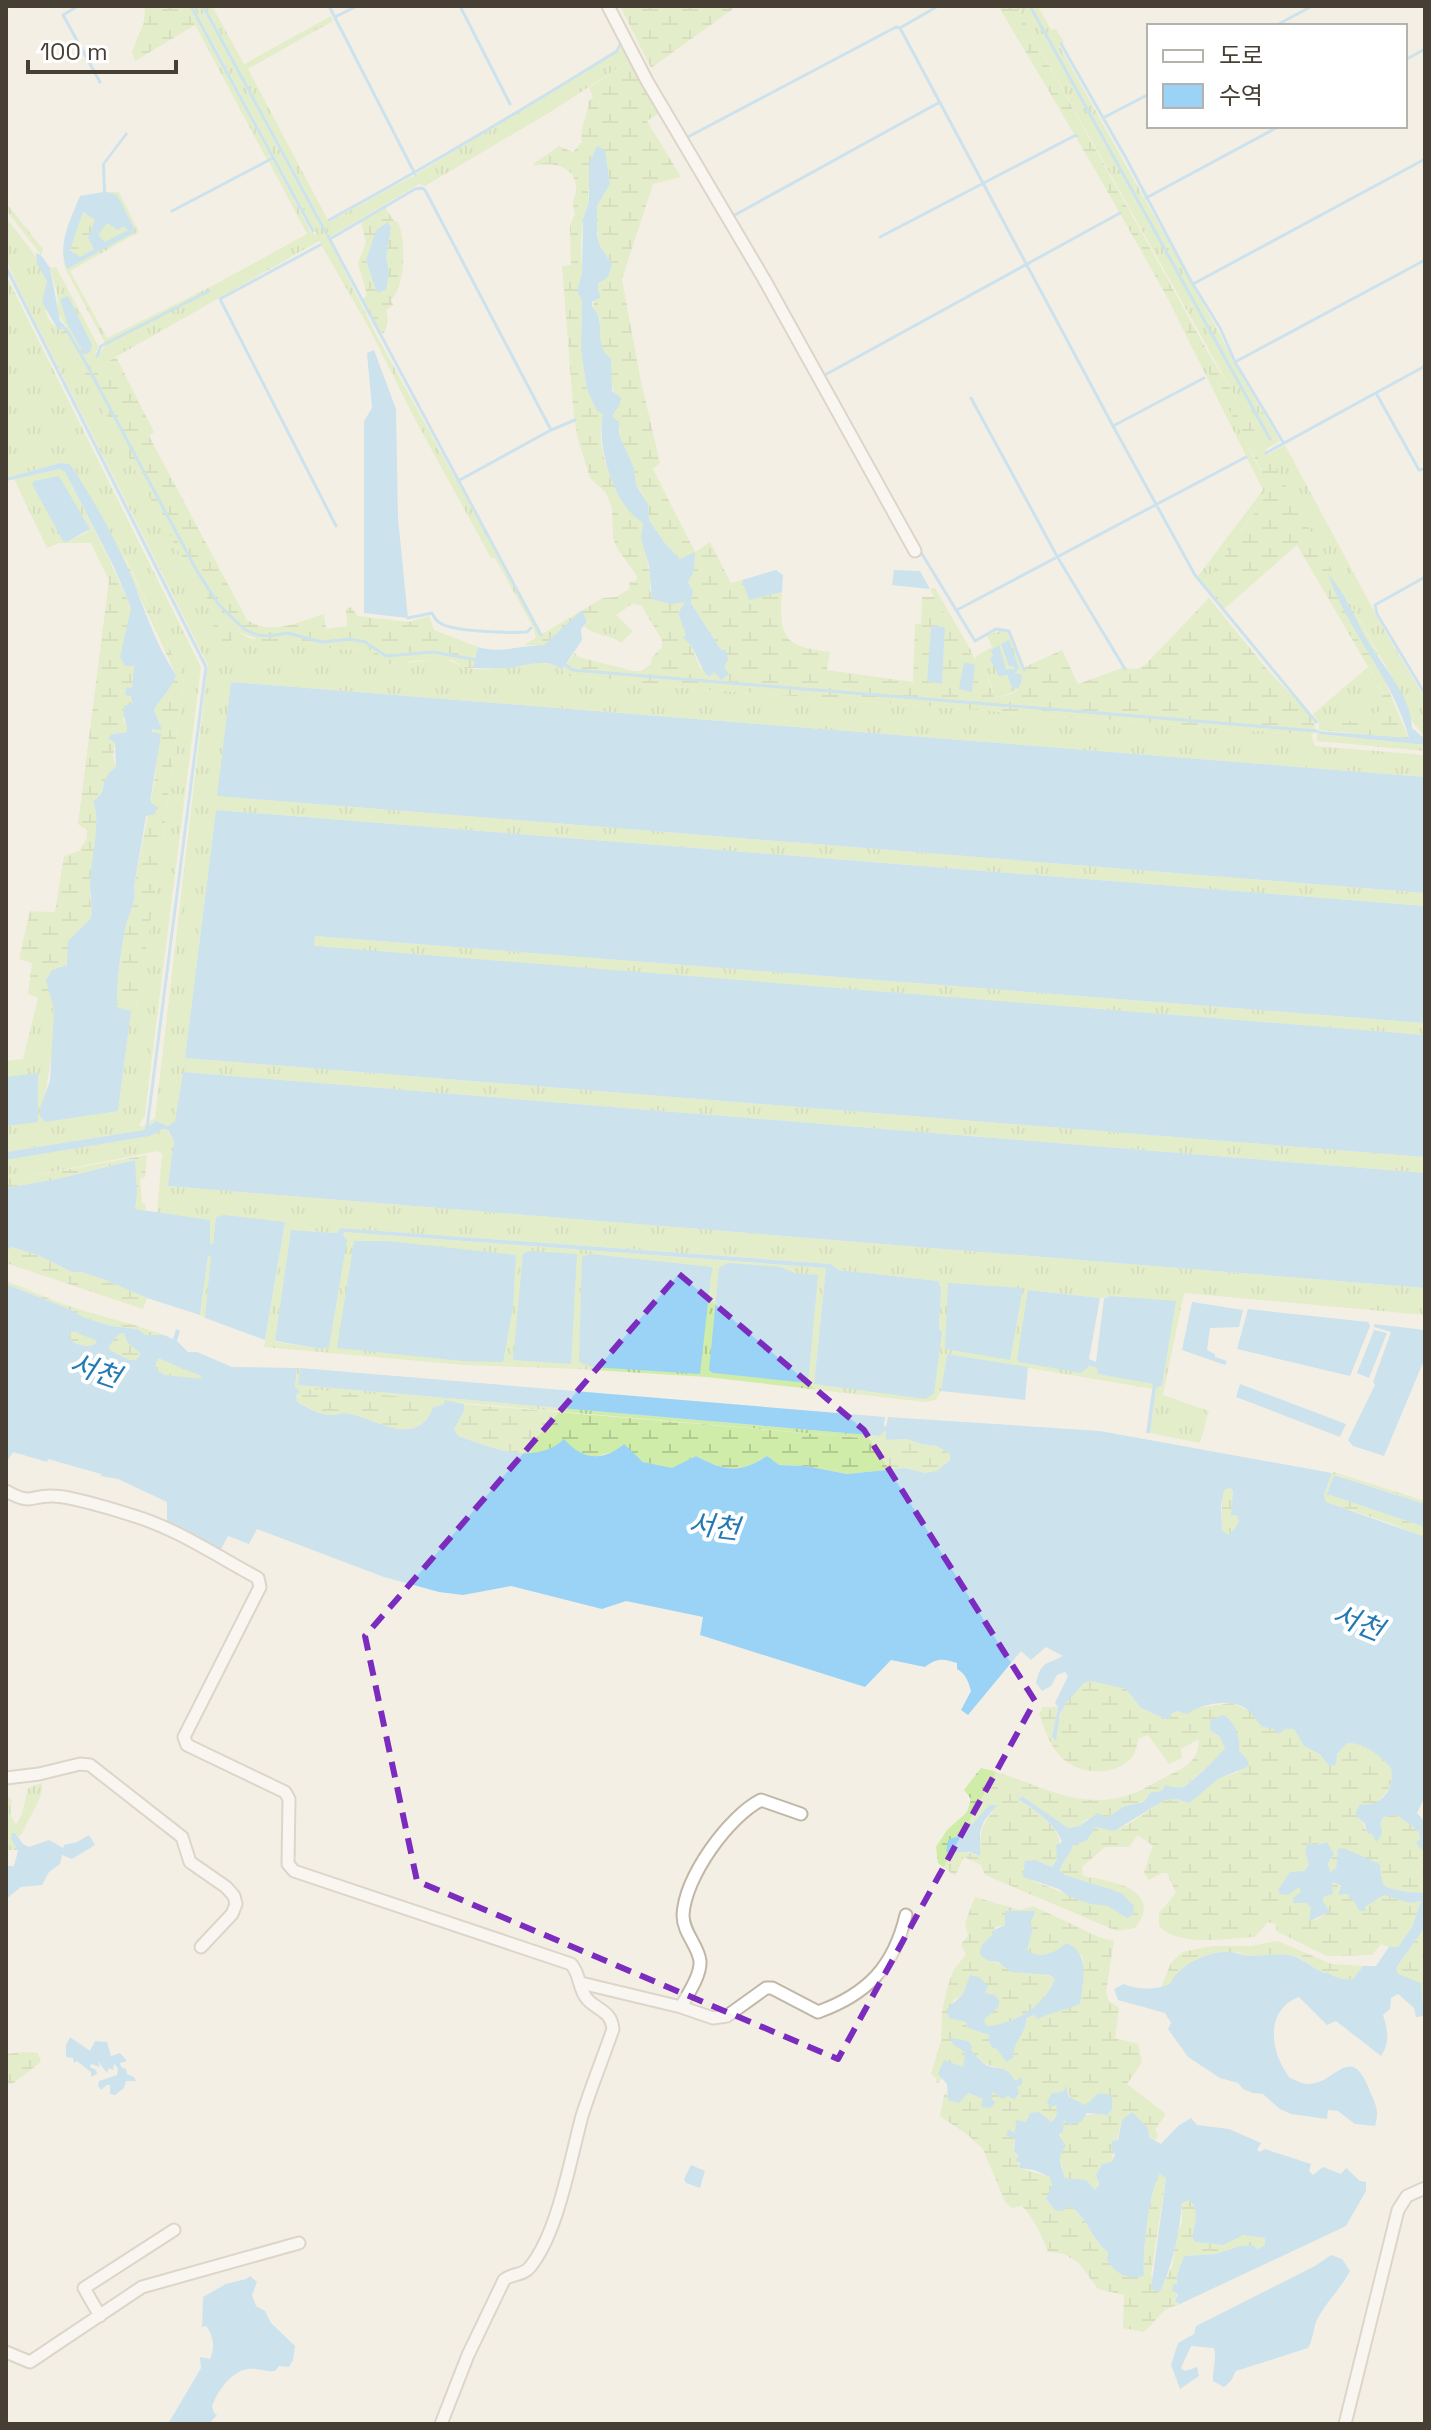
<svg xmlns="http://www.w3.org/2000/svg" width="1431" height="2430" font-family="'Space Grotesk','Noto Sans KR',sans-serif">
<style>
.grass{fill:url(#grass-tufts);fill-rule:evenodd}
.wetland{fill:url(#wetland-marsh);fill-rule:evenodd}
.water{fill:#9bd3f7;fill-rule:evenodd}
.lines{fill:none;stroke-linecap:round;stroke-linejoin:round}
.stream{stroke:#9bd3f7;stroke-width:3}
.street-casing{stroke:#c0b7a6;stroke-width:15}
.street{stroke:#fff;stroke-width:11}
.marked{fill:none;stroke:#7b2cbf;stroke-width:6;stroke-dasharray:16 10;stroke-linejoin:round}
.labels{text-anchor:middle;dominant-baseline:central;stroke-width:8;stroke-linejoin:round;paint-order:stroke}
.water-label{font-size:28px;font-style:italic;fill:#2379b3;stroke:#fff}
</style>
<defs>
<pattern id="grass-tufts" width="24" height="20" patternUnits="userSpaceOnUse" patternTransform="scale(2)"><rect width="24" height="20" fill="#cfeca9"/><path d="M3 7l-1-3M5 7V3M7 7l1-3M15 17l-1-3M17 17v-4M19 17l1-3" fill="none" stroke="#b3cb92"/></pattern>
<pattern id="wetland-marsh" width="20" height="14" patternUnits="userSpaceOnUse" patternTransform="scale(2)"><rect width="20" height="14" fill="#cfeca9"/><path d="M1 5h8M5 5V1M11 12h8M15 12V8" fill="none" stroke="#b3cb92"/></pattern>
</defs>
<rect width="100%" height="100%" fill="#f4efe5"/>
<!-- grass -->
<path class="grass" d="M185 6H190L272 158 267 160Z
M193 6H201L324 232 322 222 204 6H212L244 64 331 16 333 21 248 69 329 222 415 175 619 51 623 43 629 61 547 114 425 186 419 184 330 237 327 236 378 338 536 625 540 635 536 639 534 629 495 558H491L417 423 369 328 319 241 105 363 99 360 97 356 106 345 66 270 62 258 67 268 106 192H119L139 232 70 271 107 338 212 286 307 234 269 162 273 160 311 232 317 235Z
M1016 6H1038L1051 30 1056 29 1064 42 1059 45 1217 329 1234 363 1280 441 1265 450Z
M6 203 43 249 41 255 6 210Z
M6 218C21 237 36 253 45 275 52 294 34 316 62 331L178 551 216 613 226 650 236 631 251 639 291 640 335 649 371 650 409 663 431 659 435 662C454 659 449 662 465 667 494 676 525 657 553 665 560 667 563 671 568 676L624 680 646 685 1311 735 1315 746 1425 755V777L231 682 218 796 1425 893V906L216 810 185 1058 1425 1157V1173L183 1072 175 1121 168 1126 156 1121 144 1130 6 1152V1061L23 1059 38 998 44 995 52 997C58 1032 49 1069 44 1102L118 1111 131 1011 136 1009 157 882 184 679 125 557 122 558 70 464 60 463 6 478V275L201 667 147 1097 145 1116 139 1125 142 1127 155 1118 208 665 15 281 6 259Z
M56 267 99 347 95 353 85 358 58 313 57 293 50 268Z
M1166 295 1246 438C1249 458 1268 473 1266 495L1241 531 1212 595 1198 576 1263 490Z
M1285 445 1387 635 1425 698V737L1412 721 1396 684 1267 455Z
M61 469 65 472 110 561 102 566 91 543H59L47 548 14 479ZM59 476 88 532 67 542Z
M935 588 974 656 968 652 934 597 930 589Z
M602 612 616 615 633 631 621 643C610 634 594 636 584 626L594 616Z
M1004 630 1008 632 1024 670V682C1015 693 1007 696 994 697L990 681 975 657 992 647 987 635ZM993 655 1007 669H1014L1013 666 1019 668 1015 673 1022 676 1021 684 1003 674 991 659Z
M1368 667 1384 695 1382 711 1337 725 1333 720 1319 724 1313 714Z
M1317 731 1320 734 1425 745V751L1317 741Z
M315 936 1425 1023V1035L314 947Z
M163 1129 167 1130 174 1141 169 1186 1425 1288V1315L1184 1293 1163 1395 1209 1411 1200 1443 1150 1433 1156 1387 1110 1296 1100 1298 1028 1290 1081 1373 1088 1366 1097 1368 1098 1374 1153 1384V1389L947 1354 941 1391 936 1400 925 1402 706 1377 578 1369 464 1365 264 1347 285 1222 224 1216 217 1217 213 1244H210L209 1220 157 1213 162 1154 158 1151 31 1176 6 1178V1160L149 1136ZM340 1228 831 1264 837 1270 937 1281 941 1288 939 1329 942 1332 939 1337 814 1384 826 1268 343 1232 329 1347 322 1349 275 1342 291 1230 337 1233Z
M208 1256H212L205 1318 200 1315Z
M297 1368H300L299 1385 880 1436 883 1431H886V1440L303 1389 300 1392 295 1386Z
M1334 1472 1425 1501V1504L1335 1475 1327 1494 1324 1495 1332 1473Z
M42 1783C43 1801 28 1817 22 1834L19 1837 15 1833 18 1850H6V1795L12 1800C10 1809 9 1818 16 1824L22 1814 28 1788Z"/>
<!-- wetland -->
<path class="wetland" d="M168 6H185L195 25 135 61 132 52 144 22 145 7 165 9Z
M620 6H737L651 68Z
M998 6H1016L1209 354 1243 409 1381 659 1371 648 1409 739 1319 730V724L1333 719 1337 725 1381 711 1379 700 1384 694 1297 545 1224 609 1212 595 1214 590 1208 581 1266 495 1261 470C1179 315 1090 158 998 6Z
M629 61 661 112 647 121 681 177 653 184 622 279 640 377 660 463 653 469 695 552 710 542 731 583 742 580 749 599 782 592C779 638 783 646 830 652L827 670 913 682 915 624H921L922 597H934L968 652C982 662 990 680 994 697 1021 695 1020 689 1025 667L1062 650 1078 684 1122 668 1137 669 1145 665 1209 598 1266 668 1310 715 1315 726V733L1311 735 646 685 624 680 568 676 562 670 575 653 578 657 633 671H641L651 664 652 657 662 647V640L641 605 632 604 616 615 602 612 587 622 582 611 544 645H524L542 634 603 598 616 597 629 589 630 582 636 581 637 576 617 548 613 538 612 508 606 493 590 478 578 439 574 418 562 266 571 265 570 225 575 214C570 197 576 201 576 188 576 166 551 161 534 166L533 164 559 146 573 152 582 142C578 129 589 116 588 102L593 97 589 88ZM605 151 610 184 597 206 596 222 600 246 612 264 600 283 592 308C606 319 597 335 602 350 608 369 611 388 619 406L612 416 620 428 619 435 634 469 636 485 643 494 649 520 664 542 680 559 695 553 694 571 688 582 693 591 691 603 721 650 724 667 714 672 700 668 678 613 685 602 650 592C653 567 640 548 643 523 617 493 593 456 603 414L587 390 581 350 582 301 577 291 582 273 581 240 583 219 589 202 588 191ZM931 626 945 627 942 684 927 681Z
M385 207 394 221 398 222C406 240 406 286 391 300L393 305 386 310C389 320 388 329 380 337L362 300 367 295 358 263 366 243 361 222ZM391 228 377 293 366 261Z
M83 212 95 220 94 249 80 257 70 250Z
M107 223 127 227 129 230 105 242 98 235Z
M61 321 85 358 95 353 99 360 105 363 116 357 154 432 149 436 247 620C272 636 298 622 324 614L326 629 347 626 346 609 351 607 358 616 409 622 429 616 434 630 478 647 473 668H465L452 660 435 662 431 659 381 665 371 650 335 649 291 640 264 642 236 631 226 651 212 624 216 613 178 551 62 331Z
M124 557 184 678 157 882 136 1009 131 1011 117 1007C117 981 120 955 125 930 128 915 137 902 134 887L155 777 157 755 152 728 161 729 154 710C161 697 172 689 176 675L122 558Z
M110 561 131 608 134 665 132 688 126 687 125 694 131 696 132 705 123 720 128 725 127 732 112 734 109 739 115 743 113 757 116 767C93 790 98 822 95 853 93 867 89 882 90 896 90 903 93 907 92 914 87 938 64 969 48 987L52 997 44 995 38 998 28 994 32 963 19 959 30 911 55 912 64 856 79 851 87 838V830L78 824 109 580 102 566Z
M147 1155 145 1177 140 1179 142 1203 146 1204 145 1212 134 1209 137 1192 134 1160 57 1179 6 1188V1178L31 1176Z
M12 1247 40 1256 72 1272H82L108 1281 147 1298 143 1309 6 1263V1251Z
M6 1281C24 1287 42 1296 60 1303 94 1315 129 1322 164 1335H146L137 1329 111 1326 85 1318 69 1309 6 1284Z
M70 1332 85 1334 97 1341 95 1345C86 1347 77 1345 69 1339Z
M120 1332 124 1333 142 1355 136 1360H129L110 1350 109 1346Z
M158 1357 201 1376 203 1380 163 1375 155 1368Z
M303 1389 445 1400 443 1405 433 1407C417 1448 379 1421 351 1414 344 1413 339 1415 332 1415 319 1415 308 1407 297 1402L296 1395Z
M464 1404 886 1440 907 1439 921 1444 937 1446 951 1453 950 1459 937 1472 925 1473 905 1468 847 1474 806 1466 778 1465 767 1456C739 1474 724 1471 696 1456L672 1469 643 1462 635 1455 616 1451 594 1457 582 1456 572 1448 557 1445C528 1465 487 1445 458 1436L454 1429 464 1411Z
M1230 1488 1233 1491 1232 1515H1237L1239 1522 1231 1533 1227 1534 1222 1530V1497L1224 1490Z
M1327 1494 1425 1527V1539L1392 1524 1326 1502 1324 1495Z
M1090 1681 1126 1689 1141 1708 1168 1720 1171 1714 1177 1711 1231 1703 1250 1711 1262 1727 1294 1729 1304 1746 1320 1753 1326 1760 1337 1754 1347 1743C1365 1743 1380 1754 1391 1768 1396 1794 1374 1801 1361 1819L1367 1833 1380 1824 1383 1817 1397 1815 1418 1831 1421 1849 1425 1846V1892C1419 1894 1388 1890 1384 1885 1381 1881 1381 1869 1380 1864L1338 1849 1336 1868 1330 1872 1328 1864 1332 1859 1326 1842 1317 1845 1308 1843 1305 1851 1309 1865C1301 1876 1287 1878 1278 1890L1287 1895 1299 1886 1301 1892 1300 1896 1311 1907 1315 1920 1326 1914 1321 1900 1332 1888V1882L1341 1887 1339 1895 1348 1894 1365 1907 1384 1895 1410 1903 1421 1901 1412 1927 1398 1947H1389L1381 1944 1372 1955 1327 1956 1276 1931V1924L1268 1922 1255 1937C1227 1938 1180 1948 1159 1926V1913L1176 1893 1167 1873H1161L1149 1880 1144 1872 1153 1846 1138 1835 1129 1847H1105L1082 1867 1083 1876C1111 1881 1165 1889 1135 1928L1117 1931 985 1875 981 1865 964 1857 955 1876 938 1863 936 1847 947 1830 967 1812 971 1799 964 1790 981 1768C1034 1779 1075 1814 1132 1794 1143 1790 1154 1783 1165 1777 1185 1768 1198 1762 1199 1739L1181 1749 1182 1758 1169 1764 1148 1735 1139 1738C1137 1743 1136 1752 1133 1756 1116 1777 1081 1775 1063 1759 1050 1747 1045 1730 1039 1714L1043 1707H1058L1052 1737 1055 1740C1058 1718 1066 1690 1090 1681ZM1210 1730 1247 1759 1238 1772 1218 1779 1190 1803 1176 1799 1165 1800 1127 1825 1096 1827 1073 1845C1071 1855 1062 1860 1060 1871L1065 1875 1110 1889 1108 1906C1080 1903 1059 1889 1032 1881L1035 1860 1052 1867C1075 1832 1042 1818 1018 1798L1022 1796 1067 1828 1079 1826 1087 1819 1106 1818 1125 1806 1144 1802 1162 1791 1185 1786 1218 1757 1226 1747 1220 1737ZM989 1805 993 1812C980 1825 980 1837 980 1856L961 1851 955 1837 964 1834Z
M975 1897 1020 1910 1033 1906 1101 1938 1114 1941 1106 1992 1109 2001 1119 2008 1115 2038 1138 2044 1142 2062 1127 2084 1166 2114 1155 2130 1158 2135 1155 2141 1149 2136 1139 2118 1122 2120 1111 2162 1102 2164 1096 2190 1077 2179H1065C1059 2158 1057 2140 1064 2119 1081 2114 1096 2116 1112 2110L1111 2103 1091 2102 1086 2106C1075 2102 1069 2099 1067 2088L1056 2104 1057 2114 1051 2122C1036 2115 1025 2123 1015 2133L1009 2130 1015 2139 1013 2148 1019 2154V2168L1050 2177 1053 2185 1046 2199C1054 2211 1058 2212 1070 2206 1088 2218 1091 2240 1108 2252L1107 2260C1117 2276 1126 2277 1144 2276 1142 2256 1149 2188 1160 2174L1166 2177 1151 2275 1160 2292 1173 2264 1175 2242 1182 2221V2203L1189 2199 1197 2212 1192 2237 1196 2242 1222 2245 1243 2235 1265 2238V2245L1256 2249 1241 2246 1216 2254 1184 2256 1176 2278 1179 2284 1175 2301 1180 2304 1166 2309 1144 2332 1123 2328 1124 2295 1098 2289 1079 2263 1064 2254 1048 2252C1042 2235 1034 2219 1022 2206L1012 2208 1005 2202 983 2149 969 2136 940 2116 944 2095 947 2093 948 2100 963 2097 967 2093 983 2099 991 2097 993 2092 1002 2098 1008 2096 1013 2100 1021 2078 1015 2082 1006 2070 985 2064 970 2050 965 2052 963 2067 955 2066 937 2084 936 2078 931 2074 941 2041 942 2012 947 1989 953 1971 966 1954 961 1944 968 1936 965 1923ZM1005 1911H1034L1029 1922 1026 1950C1041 1960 1055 1953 1066 1943L1083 1957V1985L1026 2020C1027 2031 1020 2031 1016 2040 1013 2045 1013 2052 1013 2058L1006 2061 989 2035 968 2028 966 2022 957 2018 953 2001 963 1994 967 1984 984 1993 992 1994 998 2006 984 2020 986 2026C1013 2026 1046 2005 1055 1979 1044 1972 1033 1975 1021 1973 1010 1971 1001 1962 989 1961L995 1927 1005 1925Z
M1425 1927V2016L1423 2001 1398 1974 1396 1968Z
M1278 1941 1331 1964 1363 1966 1353 1979C1342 1980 1336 1978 1327 1972L1324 1974 1298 1957 1289 1955 1248 1956 1237 1952 1195 1964 1170 1984 1161 1988 1171 1963 1182 1952 1213 1946H1251Z
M25 2052 38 2053 41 2062 12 2084 6 2083V2054Z"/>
<!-- water -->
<path class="water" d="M126 132 128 134 105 164 106 192 117 195 134 228 133 233 67 269C56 246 71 218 80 196L103 192 102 164ZM83 212 95 220 88 238 94 249 80 257 70 250ZM107 223 118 230 123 226 128 230 105 242 98 235Z
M597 146 605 150 610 184 597 206V234L600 246 612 264 608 277 599 283 598 290 601 297 592 302V307C608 321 592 348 611 358L612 391 621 398 619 406 612 416 619 422V435L634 468 636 485 648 504 649 520 664 542 680 559 695 552 694 571 688 582 693 591 691 603 721 650H726L728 660 724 667 729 674 721 680 714 672 709 677C697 665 697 647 683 638L686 634 678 613 685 602 671 604 652 599 649 565 641 539 643 523C614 506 596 446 603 414L597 411 587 390 581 350 582 301 577 291 582 273 583 219 589 202V164Z
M388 222 391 228 386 258 389 273 386 290 377 293 366 261 376 230Z
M36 253 41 255 50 268 62 331 57 328 42 302 47 281 37 264Z
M68 296 92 345 90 352 84 354 67 323 60 299Z
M374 350 396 409 398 518 408 618 364 613V421L372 408 367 353Z
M60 463 70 464C92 497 114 536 130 573 144 607 155 644 176 675 172 689 161 697 154 710L162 730 152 729V732L161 734 150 802 157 807 155 814 146 816 134 887C137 902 128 914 125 930 120 954 117 981 117 1007L131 1011 118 1111 45 1122 40 1116V1108L50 1081 54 1010 46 980 52 970 67 965 68 941 91 918C93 906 90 897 90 885 90 861 102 822 93 801 106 795 101 785 107 776 109 772 113 770 116 767L115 743 108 738 112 734 127 732C128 723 122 717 124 706L132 704 131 696 125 695 126 687 132 688 134 666H125L120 657 131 608 114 567 65 472 60 469 6 481V478Z
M59 476 90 529 67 542 63 541 32 484 34 481Z
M776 570 783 575 782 592 749 600 742 580Z
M894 570 920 571 930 589 892 585Z
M1328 574C1346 593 1356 622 1370 645 1385 668 1412 699 1412 728L1425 739V745L1320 734 1317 731 1409 738C1393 678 1348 632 1328 574Z
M582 610 587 622 581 629 582 640 562 670C547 656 523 667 506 668 495 669 484 668 473 668L478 647C501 654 521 645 544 645Z
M931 626 945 627 942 684 927 681Z
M1009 640 1019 668 1015 673 1022 675 1021 684 1013 690 1007 675 999 676 990 659 993 655 991 650 999 645 1006 669H1015L1013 666H1009L1001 644Z
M964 662 975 665 972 692 959 689Z
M231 682 1425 777V893L217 796Z
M216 810 1425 906V1023L315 936 314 946 1425 1035V1157L185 1058Z
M183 1072 1425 1173V1288L168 1186 174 1141 168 1130 163 1129 150 1136 6 1160V1152L144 1130 156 1121 168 1126 175 1121Z
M38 1073V1122L6 1126V1077Z
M135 1160 137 1192 135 1209 210 1220V1244H213L216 1217 224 1215 285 1222 265 1340 205 1318 211 1256H208L200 1315 147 1298 108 1281 82 1272H72L40 1256 12 1247 6 1251V1188L57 1179Z
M340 1228 831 1264 838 1270 938 1281 941 1288 939 1329 942 1332 934 1393 926 1399 814 1384 826 1268 344 1232 343 1235 347 1240 329 1347 322 1349 275 1341 291 1230 337 1233Z
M354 1241H387L516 1255 513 1307 503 1362 463 1361 337 1348Z
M528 1251 577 1254 571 1364 513 1360 523 1254Z
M590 1254 712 1267 700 1374 592 1367 579 1362 582 1257Z
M728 1263 780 1267 795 1273 818 1275 808 1383 713 1373 709 1370 719 1268Z
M948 1283 1023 1288 1010 1360 945 1349Z
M6 1284 69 1309 85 1318 111 1326 137 1329 146 1335H164L173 1339 176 1329 180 1331 177 1341 188 1352H197L232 1367 297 1368 295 1386 300 1392 296 1395 297 1402C308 1408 319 1415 332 1415 339 1415 344 1412 351 1414 379 1421 418 1448 433 1407L443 1405 445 1400 464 1404V1411L454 1429 458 1436C491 1447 534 1467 564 1439 582 1460 603 1462 624 1444L643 1462 672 1468 696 1456C724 1471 739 1474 767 1456L779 1465 806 1466 847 1474 905 1468 925 1473 937 1471 950 1460V1454L937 1446 921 1444 907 1439 886 1440V1431H884L880 1436 298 1385 300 1368 885 1417 884 1426 886 1427 888 1417 1100 1431 1332 1473 1324 1495 1326 1502 1425 1537V1797L1417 1813 1425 1822V1846L1422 1850 1416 1843 1420 1839 1418 1831 1397 1815 1383 1817 1380 1824C1383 1832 1382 1836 1376 1842L1372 1834 1367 1833 1365 1824 1355 1814 1360 1804C1382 1808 1395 1788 1391 1768 1380 1755 1365 1743 1347 1743L1337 1754 1336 1764 1330 1767 1320 1754 1304 1746 1294 1729H1285L1279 1734 1273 1729 1263 1727C1257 1723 1255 1717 1250 1712 1236 1697 1202 1703 1187 1714L1177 1711 1171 1714 1168 1720 1141 1708 1126 1689 1090 1681 1083 1684 1067 1702 1060 1714 1056 1741 1052 1737 1058 1707 1055 1703 1068 1676 1065 1672 1057 1675 1051 1686 1042 1691 1036 1683C1041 1661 1046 1665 1063 1656L1046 1647 1031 1660 1021 1651 968 1715 961 1710 971 1691C968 1681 966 1674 957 1669V1663C943 1658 936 1658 925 1667L891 1660 865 1687 700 1635 703 1617 626 1601 602 1609 511 1586 463 1595 439 1592 384 1577 257 1529 249 1544 228 1536 221 1549 167 1522V1502L118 1479 101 1476V1474L48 1459 47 1462 13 1452 6 1463ZM75 1332 97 1341 95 1344C86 1348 77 1345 69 1339L70 1332ZM120 1333H124L127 1342 141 1354 136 1360H129L110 1350 109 1346ZM158 1358 201 1376 202 1379 164 1375 155 1368ZM1230 1488 1233 1491 1231 1515H1237L1239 1522 1231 1533 1227 1534 1222 1530 1221 1505 1224 1490Z
M1028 1290 1100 1298 1089 1359 1096 1362 1104 1298 1110 1296 1176 1301 1162 1385 1156 1388 1150 1433H1146L1153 1384 1098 1374 1097 1368 1089 1366 1081 1373 1019 1362 1017 1359Z
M1192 1302 1243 1310 1239 1327 1210 1328 1207 1350 1215 1354V1357L1227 1361 1225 1365 1182 1350Z
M1248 1309 1368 1322 1370 1326 1350 1376 1237 1349Z
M1374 1324 1425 1330V1358L1384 1456 1353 1446 1348 1440 1375 1385 1373 1382 1391 1332 1374 1327Z
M1374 1330 1387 1333 1369 1378 1357 1373Z
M947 1354 1028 1367 1025 1400 941 1391Z
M1240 1384 1346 1424 1340 1437 1236 1397Z
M1334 1475 1425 1504V1527L1327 1494Z
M1223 1715C1236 1722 1240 1737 1239 1751L1247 1759 1249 1766 1218 1779 1190 1803 1176 1799 1165 1800 1114 1831 1096 1827 1086 1841 1073 1845C1071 1855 1062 1860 1060 1871L1065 1875 1110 1889 1123 1894 1134 1906 1133 1915 1127 1918 1108 1906 1091 1904 1068 1896 1059 1889 1023 1877 1025 1861 1035 1860 1052 1867 1057 1859 1056 1845 1062 1842C1057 1825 1032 1808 1018 1799L1022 1796 1068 1828 1079 1826 1098 1813 1106 1818 1125 1806 1144 1802 1150 1793 1162 1791 1165 1785C1172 1787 1178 1789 1185 1786 1193 1781 1220 1755 1225 1748L1220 1737 1210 1730V1720Z
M989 1805H997L984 1821 980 1832V1856L969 1852H946L948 1840 964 1834Z
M12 1833H15L23 1844 29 1847 49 1840 63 1848 64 1845 77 1842 89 1835 95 1845 72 1859 62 1855 60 1864 49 1872 42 1885 21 1887 6 1899V1866H14L18 1851 11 1838Z
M1327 1842 1334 1854 1328 1864 1330 1872 1336 1868 1338 1849 1343 1848 1380 1864C1381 1869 1381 1881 1384 1885 1388 1890 1419 1894 1425 1892V1927L1396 1968 1398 1974 1421 1983 1424 2016 1416 2017 1414 2008 1398 1994 1391 1998 1390 2009 1383 2015C1388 2030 1390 2043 1381 2056L1336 2021 1327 2025 1299 1997C1264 2010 1270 2053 1290 2078 1295 2080 1302 2084 1308 2084 1335 2085 1350 2041 1369 2089 1375 2104 1380 2109 1375 2126L1355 2124 1338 2111 1328 2110 1327 2119 1291 2114 1280 2109 1263 2094 1253 2093 1243 2089 1238 2083 1220 2078 1188 2057 1168 2029 1171 2023 1165 2013 1118 2000 1114 1989 1124 1984C1136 1990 1158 1990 1170 1984 1178 1965 1207 1952 1227 1952 1236 1952 1244 1956 1252 1956 1265 1956 1284 1952 1296 1957 1306 1961 1314 1969 1324 1973L1327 1972C1336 1978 1342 1980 1353 1979L1363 1966H1376L1389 1947H1398L1412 1927 1421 1901 1410 1903 1384 1895 1365 1907 1366 1911H1359L1355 1902 1350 1899 1348 1894 1338 1895 1341 1886 1332 1882 1333 1894 1325 1896 1322 1900 1330 1912 1309 1921 1311 1907 1306 1903H1293V1898L1301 1892 1299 1887 1288 1895 1280 1894 1278 1890 1290 1872 1304 1871 1309 1865 1305 1851 1308 1843 1317 1845Z
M1005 1911H1035L1034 1916 1029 1922 1033 1928 1027 1950C1040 1960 1055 1953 1066 1943 1091 1952 1083 1983 1080 2004 1065 2010 1052 2012 1038 2019L1034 2015 1026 2019C1027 2033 1014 2038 1013 2058L1006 2062 997 2049 992 2047 988 2040 989 2035 968 2028 966 2022 949 2018 946 2010 963 1994 970 1975 979 1977 988 1986 985 1993 995 1995 999 2000V2006L984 2020 986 2026C1013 2026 1046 2004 1055 1979L1049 1975 1011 1972 998 1962 989 1961 980 1955 981 1946 992 1935V1931L1005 1925Z
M70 2037 90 2051 95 2041 107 2042 111 2056 120 2053 127 2061 120 2063 121 2067 126 2069 127 2074 134 2077 136 2081H126L124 2088 115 2095 110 2094V2085H107L101 2090 98 2086 99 2081 117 2075 118 2068 114 2064 113 2070 109 2068 107 2073 98 2061 100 2067 91 2064 90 2067 96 2070 97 2074 91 2077V2072L77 2061 74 2063 73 2058 66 2057V2045Z
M950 2038 968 2041 972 2046 971 2050C975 2054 981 2062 986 2065 1000 2071 1006 2064 1015 2081L1022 2077V2084L1017 2087 1019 2093 1014 2100 1008 2096 1002 2099 993 2092 991 2097 995 2103 990 2108 981 2107 983 2099 968 2093 959 2103 948 2100 947 2084 938 2074 944 2060 963 2067 965 2052 954 2045Z
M1066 2086 1069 2097 1085 2105C1099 2097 1092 2089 1112 2096V2110L1107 2115 1087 2113 1081 2122 1068 2125 1064 2120 1063 2131 1059 2135 1066 2146C1056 2156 1061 2165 1065 2178L1086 2180 1095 2190 1099 2184 1096 2175 1102 2164 1111 2162 1115 2155 1111 2148 1112 2141 1118 2140 1122 2120 1132 2112 1148 2128 1149 2137 1161 2144 1178 2126 1191 2118 1197 2125 1229 2129 1261 2143 1257 2150 1260 2152 1265 2149 1311 2164 1309 2171 1313 2175 1323 2167 1341 2174 1346 2168 1360 2181 1366 2182V2191L1346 2226 1180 2304 1175 2301 1178 2294 1172 2291 1173 2285 1178 2283 1176 2278 1184 2256 1216 2254 1240 2246 1253 2245 1257 2249 1265 2245V2238L1243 2235 1223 2245 1195 2242 1192 2237C1195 2223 1200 2210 1189 2200L1182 2203C1179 2235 1173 2264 1160 2292L1151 2289 1166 2178 1160 2174C1149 2188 1142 2257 1144 2276 1126 2280 1116 2274 1107 2260L1108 2252C1091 2239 1088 2218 1070 2206L1063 2211 1055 2210 1046 2199 1052 2185 1050 2177 1034 2170 1019 2168 1020 2162 1015 2161 1019 2155 1014 2151 1015 2139 1006 2135 1008 2130 1015 2133 1016 2120 1026 2122 1030 2113 1039 2112 1051 2122C1058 2117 1057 2112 1056 2105L1050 2107 1047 2102 1052 2093 1063 2092Z
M691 2165 705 2171 700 2188 686 2183 684 2179Z
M1331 2255 1342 2259 1350 2271C1340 2290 1325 2303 1316 2322 1313 2331 1313 2339 1308 2348L1236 2371 1231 2381 1224 2387 1213 2381C1212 2369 1217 2361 1214 2348L1191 2346 1181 2368 1185 2371 1197 2367 1199 2376 1180 2389 1171 2365 1178 2343 1194 2334 1196 2326 1315 2266Z
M250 2276 257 2282 252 2295 256 2306 265 2311 271 2323 295 2346 293 2360 289 2367 279 2366 275 2371C266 2372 257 2368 248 2369 230 2372 218 2391 212 2406L214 2413 217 2415 209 2424H168L201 2368 200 2357 210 2359C215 2348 214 2336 206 2326L202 2327 203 2297 226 2284 246 2279Z"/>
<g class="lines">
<!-- stream -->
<path class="stream" d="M78 6 63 15 100 82
M191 6 313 231
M203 6 325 231
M329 6 415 174
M460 6 510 104
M1030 6 1270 439
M335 17 357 6
M1275 26 1312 6
M900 28 938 6
M1061 44 1126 158 1191 281 1220 328 1235 362 1283 442
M1405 60 1425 49
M1103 118 1149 94
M686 138 896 27 900 28 1113 426 1195 575 1316 722
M1146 198 1280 126
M172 211 273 158
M733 216 940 102
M329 220C427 167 522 110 617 51L621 42
M328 236 541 635
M880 237 1076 135
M330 239 415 189 422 188 425 190 551 430
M320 245 220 299 336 526
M6 267 206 667 147 1128
M1193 284 1425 159
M774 287 796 325
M60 323 68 332 82 356 197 571 219 605 244 629 257 635 269 636 287 633 322 642 350 639 365 642 386 656 434 652 477 660
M97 356 101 346 209 291
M1235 362 1425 260
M823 376 1120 213
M1376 393 1419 470 1425 469
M971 398 1058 558 1125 669
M1113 426 1204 378
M1266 453 1425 366
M458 481 551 430 575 420
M919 549 975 641 996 629 1009 631 1024 670
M1425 577 1375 605 1377 614 1425 694
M957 610 1246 457
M408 618 432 613C434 617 436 621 440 623 453 632 510 633 527 632L531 628
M563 663 572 670 1317 731"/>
<!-- street casing -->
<g class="street-casing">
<path id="street" d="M608 6 647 81 764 279 915 551
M6 1491C33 1506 29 1495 53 1496 69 1496 113 1509 131 1515 176 1528 217 1556 258 1578L260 1587 184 1737 187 1745 285 1792 289 1799 288 1864 294 1871 571 1964C581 1975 578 1990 588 2000 599 2011 611 2011 613 2029 603 2058 591 2087 582 2116 570 2160 558 2233 530 2267 523 2276 512 2273 504 2280L468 2355 441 2424
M6 1778 39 1774 80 1764 90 1765 182 1837 190 1862 226 1887 234 1896 236 1904 232 1914 201 1947
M581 1983 681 2007 713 2018 727 2016 766 1988H772L818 2012C868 1994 894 1966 906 1915
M681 2007C687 1995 701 1976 700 1961 698 1945 683 1933 683 1915 685 1877 728 1817 761 1800L801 1814
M100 2316 84 2288 174 2230
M6 2352 30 2362 142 2287 299 2243
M1345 2424 1398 2210 1407 2196 1425 2188"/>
</g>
<!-- street -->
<use href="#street" class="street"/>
</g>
<!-- marked area -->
<path d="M0 0H1431V2430H0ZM679 1274 864 1430 1035 1701 838 2059 417 1881 365 1636Z" fill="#f4efe5" fill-opacity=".55" fill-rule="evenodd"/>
<path class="marked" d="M679 1274 864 1430 1035 1701 838 2059 417 1881 365 1636Z"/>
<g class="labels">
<!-- water labels -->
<g class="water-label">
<text transform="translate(95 1370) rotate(19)">서천</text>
<text transform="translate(714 1526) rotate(7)">서천</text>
<text transform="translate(1358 1622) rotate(22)">서천</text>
</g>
</g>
<!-- border -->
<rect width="1431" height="2430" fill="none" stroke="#473f34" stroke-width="16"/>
<!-- legend -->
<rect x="1147" y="24" width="260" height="104" fill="#ffffff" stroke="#b5b2ae" stroke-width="2"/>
<rect x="1163" y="50" width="40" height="12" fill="#ffffff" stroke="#b5b2ae" stroke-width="2"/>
<text x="1219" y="64" font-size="24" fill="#473f34">도로</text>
<rect x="1163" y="84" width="40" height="24" fill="#9bd3f7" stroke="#b5b2ae" stroke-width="2"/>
<text x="1219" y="104" font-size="24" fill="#473f34">수역</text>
<!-- scale -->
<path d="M28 60v12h148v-12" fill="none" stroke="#473f34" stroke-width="4"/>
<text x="40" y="60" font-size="24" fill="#473f34" stroke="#ffffff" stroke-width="6" paint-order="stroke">100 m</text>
</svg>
